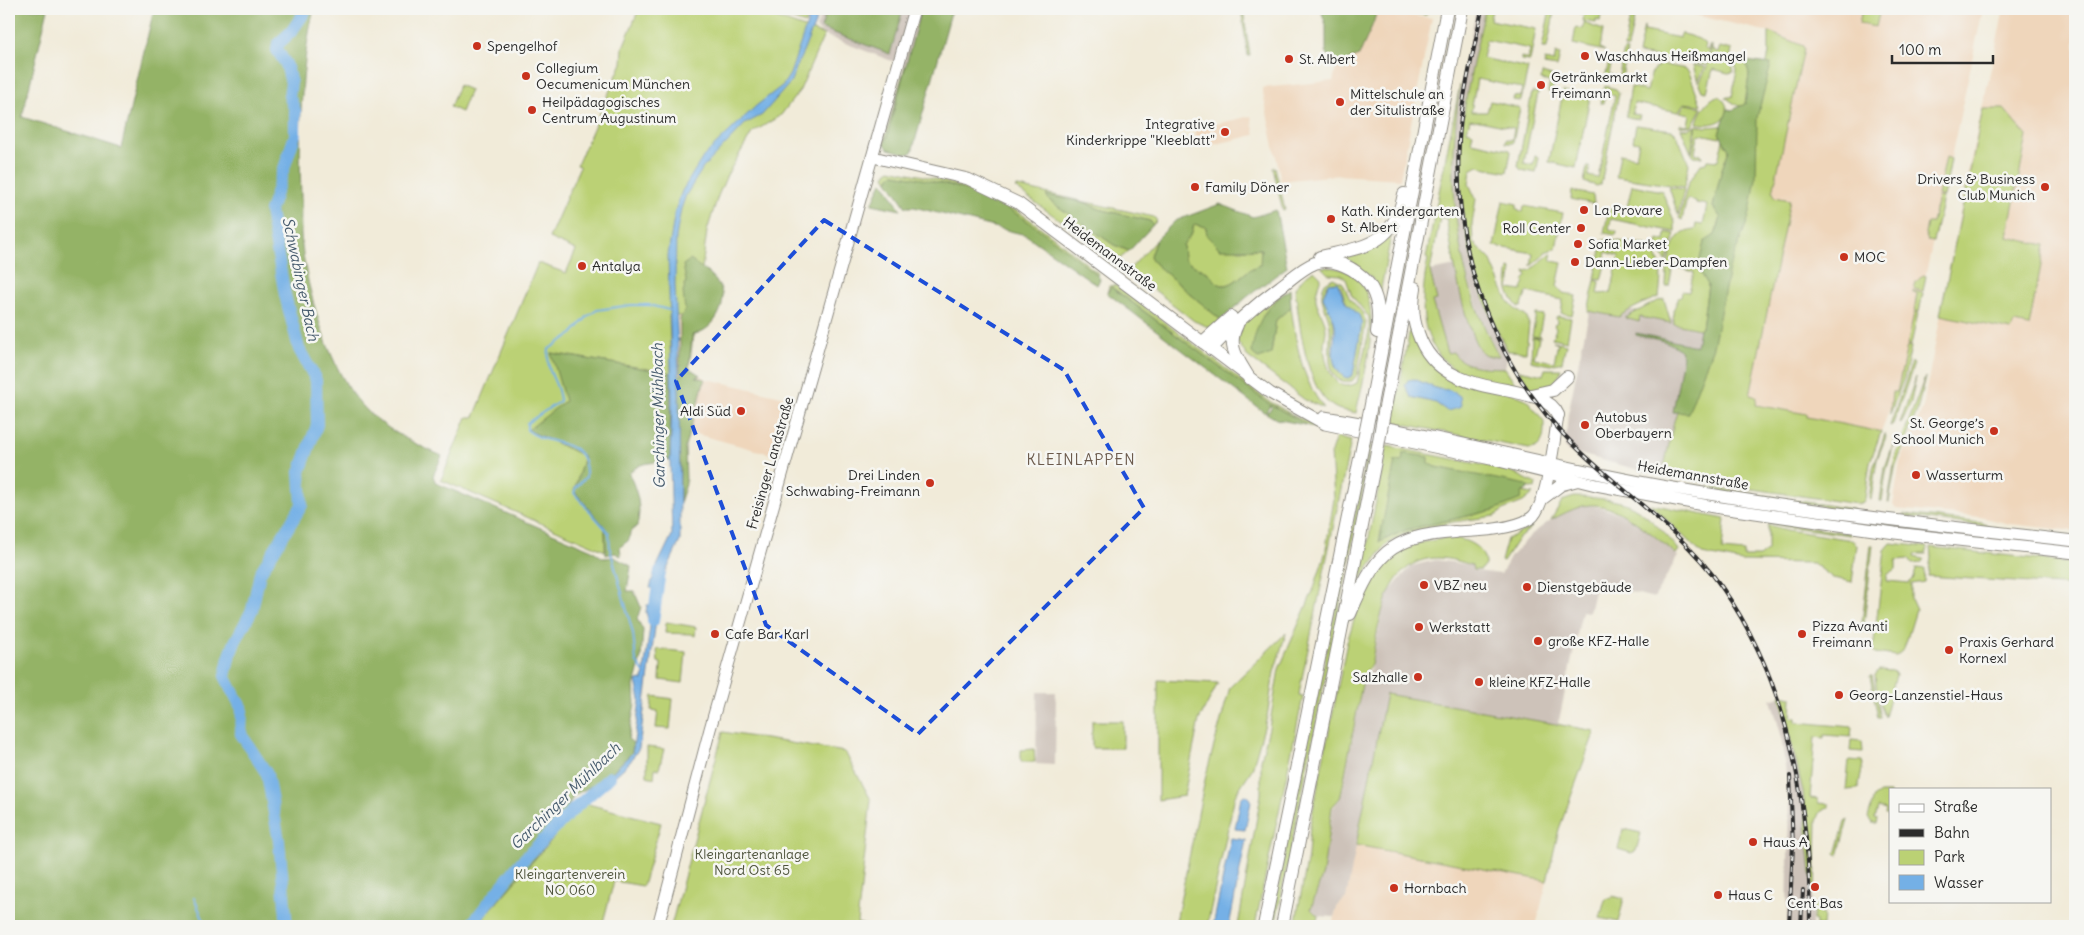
<svg xmlns="http://www.w3.org/2000/svg" width="2084" height="935" font-family="Delius,sans-serif">
<style>
.built{fill:#efd6bb}
.industrial{fill:#cdc2b9}
.green{fill:#bbd174;stroke:#737e50;fill-rule:evenodd}
.forest{fill:#94b366;stroke:#606f48;fill-rule:evenodd}
.water{fill:#74b0e6;stroke:#506e88}
.lines{fill:none;stroke-linecap:round;stroke-linejoin:round}
.stream{stroke:#74b0e6;stroke-width:2}
.river{stroke:#74b0e6;stroke-width:12}
.major-casing{stroke:#8e8b82;stroke-width:13}
.highway-casing{stroke:#8e8b82;stroke-width:14}
.major{stroke:#fff;stroke-width:11}
.highway{stroke:#fff;stroke-width:12}
.rail-casing{stroke:#2b2b2b;stroke-width:4}
.rail{stroke:#f6f6f2;stroke-width:2;stroke-dasharray:5.5;stroke-linecap:butt}
.highway-bridge-casing{stroke:#8e8b82;stroke-width:14;stroke-linecap:butt}
.highway-bridge{stroke:#fff;stroke-width:12}
.marked{fill:none;stroke:#1d4ed8;stroke-width:4;stroke-dasharray:10 6;stroke-linejoin:round}
.poi-dot{fill:#c8321e;stroke:#f6f6f2;stroke-width:2}
.labels{text-anchor:middle;dominant-baseline:central;stroke-width:5;stroke-linejoin:round;paint-order:stroke}
.poi-label{font-size:14px;fill:#2b2b2b;stroke:#f6f6f2;text-anchor:start}
.street-label{font-size:14px;fill:#2b2b2b;stroke:#f6f6f2}
.park-label{font-size:14px;fill:#4f543d;stroke:#f6f6f2}
.water-label{font-size:15px;font-style:italic;fill:#455a6c;stroke:#f6f6f2}
.neighbourhood-label{font-size:15px;letter-spacing:1px;fill:#6c5b4d;stroke:#f6f6f2}
</style>
<rect width="100%" height="100%" fill="#f6f6f2"/>
<filter id="ink" filterUnits="userSpaceOnUse"><feTurbulence type="fractalNoise" baseFrequency=".02" numOctaves="2"/><feDisplacementMap in="SourceGraphic" scale="10" xChannelSelector="R" yChannelSelector="G"/><feConvolveMatrix kernelMatrix="1 2 1 2 8 2 1 2 1" color-interpolation-filters="sRGB"/></filter>
<filter id="wash" filterUnits="userSpaceOnUse"><feTurbulence type="fractalNoise" baseFrequency=".0096" numOctaves="4" result="noise"/><feDisplacementMap in="SourceGraphic" scale="20" xChannelSelector="R" yChannelSelector="G"/><feGaussianBlur stdDeviation="1.12" result="paint"/><feColorMatrix in="noise" values="0 0 0 0 0 0 0 0 0 0 0 0 0 0 0 0 0 1.4 0 .05"/><feComposite in="paint" operator="in"/></filter>
<g filter="url(#wash)">
<rect width="100%" height="100%" fill="#f1ebd9"/>
<!-- built -->
<path class="built" d="M1668 9H1983L1906 366 1881 432 1806 417V414L1755 405 1750 396 1790 201 1774 197 1773 192 1804 49 1769 32Z
M2004 9H2075V531L2010 524 1980 517 1896 509 1893 505 1900 463 1923 407 1968 173Z
M1375 12 1432 18 1400 179 1338 175 1281 181 1262 88 1333 81 1337 65 1358 40Z
M1251 116 1255 135 1199 148 1194 129Z
M678 316H689V368L707 379 790 398 774 455 689 432 705 379 679 374Z
M1356 845 1547 881 1536 926H1332L1337 907 1346 897Z"/>
<!-- industrial -->
<path class="industrial" d="M823 9H921L905 66 824 35 816 28Z
M1476 9H1485L1461 138 1462 198 1465 233 1477 283 1490 317 1508 351 1505 368 1470 365 1447 353 1432 301 1436 300 1430 271 1456 266 1463 303 1478 347 1484 354 1490 356 1499 355 1482 320 1465 268 1455 222 1453 194 1455 122Z
M1591 303 1710 325 1674 421 1662 476 1568 451 1565 448 1568 414Z
M1584 505 1600 507 1632 518 1678 556 1654 598 1596 583 1589 612 1582 611 1558 725 1386 694 1346 898 1337 907 1334 917 1319 916 1312 909 1323 874 1333 808 1340 799 1343 790 1363 682 1371 667 1386 596 1411 566 1436 560 1471 565 1475 571 1501 574 1511 556 1532 534 1551 520Z
M1037 692H1056L1055 765 1036 764Z
M1780 697 1791 734 1805 805 1812 878V926H1787L1789 797 1781 734 1771 700Z"/>
<!-- green -->
<path class="green" d="M639 9H751L824 35 800 90 781 115 752 133 727 175 718 196 707 231 689 368V316H669L671 373 551 353 584 456 574 491 605 527V551L441 480 467 417H474L538 263 566 273 576 250 549 238 580 166 577 165 622 63 623 47Z
M762 9H810L805 24Z
M1241 9H1243L1250 56H1248Z
M1369 9H1430L1426 15Z
M1485 9H1492L1490 20 1536 29 1530 61 1521 60V57L1528 59 1530 49 1486 40 1482 58 1528 68 1521 101 1513 100 1514 96 1521 97 1522 88 1477 79 1471 112H1487L1490 101 1520 108 1513 143H1505L1506 139 1512 140 1514 128 1470 119 1467 131 1473 133 1471 142 1510 150 1511 152 1507 172 1478 166 1471 170 1469 184 1476 199 1472 224 1473 242 1490 259 1508 301 1515 309 1527 317 1529 324 1526 352 1508 351C1472 287 1457 214 1461 140 1464 96 1476 52 1485 9Z
M1550 9H1555L1547 48H1542Z
M1580 9H1608L1606 16 1601 15 1600 21 1596 20V23L1583 21 1584 15 1579 13Z
M1862 9H1880L1876 27 1859 24Z
M1631 13 1635 14 1628 48H1624Z
M1584 23 1603 30 1600 48 1605 51 1573 44 1576 27 1583 29Z
M1644 26V31L1680 38 1681 33 1699 39 1705 44 1704 49 1708 50 1710 45 1706 65 1638 54Z
M1769 32 1803 46 1804 49 1773 192 1775 197 1790 200 1750 395 1757 397 1756 405 1807 414V417L1881 432 1870 462 1865 499 1863 502 1857 504 1662 476 1674 421 1710 325 1769 53Z
M1712 45V50L1718 52 1720 47 1732 50 1730 59 1734 72 1728 73 1713 69 1707 92 1702 91 1699 84 1707 67Z
M1624 50 1627 51 1622 78 1605 77 1608 65H1611L1609 74 1619 76Z
M1556 53 1560 55 1557 67 1544 65 1545 60 1554 62Z
M1733 60 1746 61 1749 75 1745 105 1738 106 1725 97H1732L1737 70Z
M1661 64 1686 69 1689 72 1701 105 1684 103 1678 112 1634 103 1632 114 1640 115 1639 119 1626 117 1631 87 1647 91 1652 71Z
M1693 65 1705 67 1698 82Z
M905 66 885 144 883 143Z
M1542 73 1555 77 1552 92H1548L1550 82 1541 80Z
M459 85 470 90 461 112 450 107Z
M1460 85C1447 178 1452 272 1499 356 1494 356 1489 357 1484 354 1465 341 1451 243 1446 218H1440L1430 271 1437 300 1432 301 1447 353 1453 352C1463 369 1487 367 1505 368L1520 390C1508 387 1494 386 1482 382 1420 362 1417 314 1428 259L1426 258Z
M1605 86 1616 89 1619 93 1601 184 1597 186 1584 182 1587 167H1590L1588 176 1598 178 1615 96 1605 93 1603 103H1600Z
M1563 91 1590 97 1576 168 1549 162Z
M1532 92 1538 93 1524 163 1533 165 1535 156 1539 157 1536 173 1521 170 1518 166Z
M1717 96 1721 97C1738 116 1717 128 1697 123 1699 113 1707 100 1717 96Z
M1685 104 1702 107 1692 126H1680V124L1688 125 1690 114 1680 112Z
M1983 109H2004L2027 136 2007 237 2045 245 2029 326 2014 323 2011 330 1940 315Z
M1636 125 1672 130 1677 135 1689 164 1684 187 1616 177 1620 154 1636 157 1639 142 1633 141Z
M1697 125 1706 127 1721 126 1720 138 1700 134 1698 136 1695 153 1702 155V157L1694 156 1692 154Z
M1695 126 1691 153 1681 128 1688 129Z
M1723 140 1729 150 1722 169 1713 207 1721 218 1715 235 1702 327 1699 329 1674 324 1673 311 1679 297H1681L1682 291 1689 292 1694 272 1673 266 1669 286H1666C1667 266 1669 230 1695 229L1696 224 1703 225 1707 205 1696 203V201L1687 199 1682 220 1679 218 1688 183 1701 164 1706 163 1707 160 1718 161Z
M1946 157 1951 159 1944 197 1938 195Z
M1275 167 1285 210 1283 211 1273 168Z
M890 169C923 176 957 182 989 196 1029 214 1064 246 1098 273L1097 275 1067 251 957 187 895 174 891 175 888 181 885 176Z
M1632 185 1662 191 1675 223V232L1611 219 1609 229 1617 231 1616 235 1604 233 1609 209 1626 212Z
M1018 187 1154 217 1157 221 1153 225 1150 221 1099 209 1086 203 1047 196 1050 201 1114 245 1129 251 1117 261 1015 188Z
M1669 187 1684 189 1678 215Z
M1572 191 1593 195 1594 204 1571 199Z
M1938 197 1943 198 1933 242 1928 241 1925 234 1927 223H1932Z
M1503 201 1517 204V209L1523 212 1524 206 1563 213 1556 248 1545 252 1544 255 1531 266 1533 253 1494 246Z
M1194 224 1206 227 1207 236 1239 250 1261 249V265C1244 268 1231 294 1216 282 1215 281 1212 276 1211 275 1203 268 1191 267 1184 258L1183 245 1192 233Z
M1666 232 1675 234 1666 262 1657 243 1658 239 1665 241Z
M1393 233 1391 236 1380 294 1372 278 1345 257 1371 249Z
M1603 239 1646 245C1665 256 1661 279 1659 297 1654 298 1622 313 1619 317L1588 311 1595 280 1600 282 1598 294 1611 293 1619 256 1606 252 1604 261 1599 260Z
M1156 240 1150 256 1154 263 1221 320 1211 328 1194 321 1129 270Z
M1551 253 1552 261 1562 263 1557 286 1563 293 1576 296 1572 315 1561 313 1563 300 1527 292 1521 307H1518C1506 293 1506 285 1509 268L1512 269 1509 289 1521 291 1525 283 1523 281 1527 276 1525 271 1531 270Z
M1598 262 1605 265 1601 280 1595 279Z
M1321 267C1399 265 1365 369 1356 413 1349 411 1340 411 1334 407 1305 391 1299 318 1295 288L1303 278 1314 270 1321 277C1319 285 1315 292 1316 300 1318 310 1326 319 1326 330 1326 335 1324 340 1324 345 1325 363 1333 396 1357 383L1369 331V317L1352 296 1346 279 1341 275 1328 274Z
M1923 275 1926 276 1923 291 1914 289 1916 282Z
M1333 278 1343 283 1350 299 1362 312 1366 322 1357 375 1352 381C1322 387 1331 345 1330 327 1329 311 1316 299 1325 283ZM1334 282 1341 287 1345 300 1361 329 1353 375 1347 378C1335 375 1331 355 1332 344 1332 337 1335 330 1334 324 1332 309 1317 298 1329 283Z
M1115 285 1269 401 1296 417 1334 431 1309 426 1268 403 1113 288 1111 287 1107 293 1109 286Z
M1283 291 1263 315 1271 354 1276 320 1291 307C1296 342 1301 379 1324 408L1305 400 1247 356 1237 341 1244 321Z
M1913 291 1923 293 1919 312 1914 311 1917 294 1913 293Z
M1664 299 1671 323 1640 317 1639 322 1625 318 1655 302Z
M1914 313H1918L1911 345H1907Z
M1536 314 1543 315 1539 335 1541 337 1532 336Z
M1558 316 1571 318 1567 341 1552 338 1556 329 1554 325 1557 322 1556 317Z
M1411 323 1428 359 1526 399 1544 421C1544 433 1545 448 1529 449L1393 422ZM1414 379 1438 389 1450 390 1441 407 1436 403 1411 397 1405 385Z
M1532 337 1539 338 1534 358 1554 362 1558 343 1553 341 1566 344 1562 362 1551 365 1531 361Z
M1907 346 1911 347 1904 378 1890 414 1892 392H1897Z
M1388 350H1389L1377 417 1374 416Z
M1912 362 1914 364 1893 424 1890 426Z
M1545 369H1561C1558 385 1546 386 1533 392L1519 370 1543 375Z
M1916 377 1911 402 1901 424 1900 423Z
M1925 377 1917 411 1895 468 1889 502H1888L1895 458Z
M1885 434 1886 437 1877 459 1871 500 1869 499 1873 468Z
M1896 436 1886 472 1882 501H1880L1885 468Z
M1336 437 1351 441 1300 688 1299 696 1303 697 1255 926H1238L1261 794V760L1269 728 1279 669 1313 591 1325 554 1334 499 1331 452Z
M1369 445H1371L1359 510 1275 926H1270Z
M1387 446 1488 466 1514 473 1536 484 1535 489 1436 467 1396 461 1380 542 1406 530 1494 510 1522 492 1533 494 1523 502 1505 509 1495 516 1453 522 1402 535 1385 546 1360 580 1357 579 1362 554H1365L1362 572Z
M1693 485 1853 509V511L1692 488Z
M1574 497C1589 497 1620 499 1633 507 1648 515 1668 536 1679 550L1676 554C1654 536 1614 498 1583 506 1572 509 1561 515 1551 520L1562 501Z
M1650 504 1725 519 1722 550 1744 552V557H1759L1768 550V525L1787 530 1853 540 1857 545 1852 582 1833 578 1813 563 1742 562 1702 554Z
M1904 514 1981 523 1997 528 1904 516Z
M1747 515 1777 520 1792 525 1850 533V535L1789 527 1746 517Z
M1532 527 1518 539 1503 562 1501 561 1507 539Z
M1450 537C1465 539 1485 546 1485 565L1481 570H1473L1472 565C1461 562 1449 558 1438 558 1384 558 1379 626 1371 665L1364 674 1342 790 1340 798 1332 807 1323 873 1311 909 1318 916 1315 926H1295L1308 856 1310 825 1347 642 1356 613 1371 578 1399 547Z
M1891 543 1927 547 1926 554H1915L1914 557 1924 559 1921 563 1912 564 1909 559 1896 560V569L1887 575V581L1909 583 1914 578 1916 568 1925 569 1924 582 1911 584V599L1916 610 1904 649 1896 656 1875 653 1873 650 1885 550Z
M1871 545H1873L1863 632 1861 631Z
M1930 547 2075 563V586L1928 576 1931 558Z
M666 622 696 627 695 636 691 634 665 633Z
M1286 633 1274 672 1267 717 1252 769 1235 795 1207 926H1175L1206 775 1230 687Z
M657 649 686 652 683 683 660 680 661 663 658 662Z
M1879 670 1893 671 1896 675 1885 717 1877 694 1875 675Z
M1870 676H1872L1881 718H1878Z
M1158 680 1218 683 1199 720 1184 796 1158 800Z
M1386 694 1595 731 1559 829 1547 881 1356 845Z
M1780 695 1792 697 1791 717 1796 718V722L1852 727 1851 737 1824 735V738L1815 737 1810 798 1818 799V803L1829 804V807L1820 813 1817 821 1815 893H1813L1803 791Z
M653 696 673 699 670 729 656 728 658 711 651 710Z
M1092 721H1123V748H1092Z
M723 732 845 752 871 800 857 923 868 926H671Z
M1851 740 1862 741 1863 752 1850 751Z
M647 747 664 749 659 769 655 768 654 778 647 776Z
M1034 749 1035 762H1021V750Z
M1849 760 1862 761 1863 764 1858 789 1846 790Z
M1880 793H1890V814H1885L1886 810 1878 808 1875 818 1878 819 1877 823H1872L1868 818 1874 797Z
M584 803 661 823 643 886 614 881 602 926H480L485 916Z
M1848 820 1838 856 1836 854 1845 822Z
M1623 829 1641 833 1636 851 1631 853 1618 849Z
M1613 896 1624 899 1618 922 1600 918 1605 900Z
M1819 901 1826 902 1824 912H1820V914L1824 915 1823 926H1816V921L1813 920 1814 904 1819 905Z"/>
<!-- forest -->
<path class="forest" d="M9 9H48L22 117 121 148 154 9H314C300 66 299 138 301 197 301 213 300 230 302 246 307 290 328 363 356 398 377 426 411 442 442 456L433 476 436 483 592 550 603 558 614 557 631 566 627 591H634L641 607 637 619 643 630 641 658 634 686 635 705 628 739 633 743 632 753 605 779 574 795 547 844 485 916 480 926H9Z
M827 9H903L890 54 821 28Z
M921 9H952L912 152 908 154 888 149 885 144Z
M1309 9H1377C1374 26 1365 40 1359 56L1350 59 1343 69 1326 53V25L1321 10Z
M1746 61 1771 64 1757 118 1756 179 1749 217 1729 269 1713 347 1688 413 1673 412 1683 356C1677 340 1651 339 1636 335V333L1696 346 1699 329 1702 327 1708 285 1698 268 1704 242 1715 235 1721 218 1713 207 1722 169 1729 150 1719 133 1728 109 1732 110 1745 104 1749 75Z
M895 174C923 179 951 184 977 194 1021 211 1060 245 1097 275L1100 279 1097 285 1026 235 914 207H906L888 181 891 175Z
M882 182 884 183 901 210 872 204Z
M1046 195 1086 203 1099 209 1150 221 1153 225 1129 251 1114 245 1050 201Z
M1220 204 1253 217 1276 210 1287 267 1247 297 1221 320 1154 263 1150 256 1156 240 1175 221ZM1194 224 1206 227 1207 236 1220 249H1261L1260 265C1244 268 1231 294 1216 282 1214 280 1213 277 1211 275 1203 268 1191 267 1184 258L1183 245 1192 233Z
M690 260C711 274 732 288 718 315 712 326 704 332 692 335L689 368 700 375 696 377 705 379 685 447 686 484 680 503 679 374 684 375 680 372V319L685 310 683 292 686 281 683 265Z
M1111 287 1268 403 1309 426 1276 419 1266 413 1272 408 1270 406 1265 413 1107 293Z
M1290 289 1291 307 1276 320 1271 354 1259 359 1252 353C1255 322 1267 305 1290 289Z
M551 353 671 373 670 461 665 458C649 467 646 458 629 473 637 492 642 506 637 526L630 532 629 540 620 547 621 556 615 553 606 555 605 527 574 491 584 456 528 430 565 401Z
M1403 453 1429 457V463L1436 467 1527 485 1528 489 1522 493 1521 499 1494 510 1406 530 1379 542 1395 461 1402 462Z"/>
<!-- water -->
<path class="water" d="M812 9H821L790 83 762 115 745 124 703 168 686 195 681 209 676 237 675 284 679 374 680 541 659 587 650 588 656 568 672 535 670 461 672 402 668 255 675 211 682 191 703 157 756 106 783 85 790 74Z
M1337 282 1346 303 1359 315 1362 323 1353 375 1349 378 1344 377C1325 361 1337 343 1335 325 1334 315 1325 306 1323 296L1329 283Z
M1414 379 1438 389 1450 390 1460 396 1461 405 1459 408 1447 411 1436 403 1411 397 1405 385 1408 380Z
M647 605H658L639 748 630 762 600 790 596 784 605 779 632 753 633 748 640 700 636 681 643 680 650 627 646 612Z
M1244 795 1248 796 1251 802 1245 830 1235 829 1241 798Z
M1231 838 1246 840 1229 926H1213Z"/>
<g class="lines">
<!-- stream -->
<path class="stream" d="M644 673 636 661 633 633 610 549 609 533 574 493 576 487 586 477C588 435 550 449 527 430V423L560 401C558 377 545 377 549 349L572 334 588 316 597 310 631 305H649L669 310
M194 898 206 926"/>
<!-- river -->
<path class="river" d="M653 621 660 571
M287 926 279 841 267 774 241 734 242 709 225 676 229 658 235 642 252 610 260 573 302 505 300 472 317 425 316 380 299 349 285 295 270 211 295 135V110L289 96 291 83 286 64 277 50 278 44 291 32 307 9
M470 926 520 863 577 806 610 777"/>
</g>
</g>
<g filter="url(#ink)">
<g class="lines">
<!-- major casing -->
<g class="major-casing">
<path id="major" d="M873 157 968 179 1018 203 1270 393 1325 424 1491 459 1596 485 1714 507 1895 533 2075 553
M1324 417C1441 435 1556 468 1673 488 1806 511 1941 526 2075 541
M1541 500 1561 485 1576 481
M1455 532C1476 531 1513 530 1531 518 1547 507 1555 436 1558 415
M658 926 710 729 914 9"/>
</g>
<!-- highway casing -->
<g class="highway-casing">
<path id="highway" d="M1320 257C1362 247 1394 246 1404 194
M1415 288C1412 303 1413 320 1418 333 1442 407 1542 376 1558 415
M1237 325C1226 346 1238 359 1249 378
M1203 342 1231 317
M1211 349C1233 325 1254 306 1280 287 1291 279 1302 268 1315 263 1330 257 1350 266 1361 276 1378 290 1380 312 1377 332
M1531 395 1553 390 1567 377
M1369 415 1447 9
M1383 418 1462 9
M1350 614C1375 555 1389 536 1455 532
M1264 926 1363 444
M1282 926 1378 446"/>
</g>
<!-- major -->
<use href="#major" class="major"/>
<!-- highway -->
<use href="#highway" class="highway"/>
<!-- rail casing -->
<g class="rail-casing">
<path id="rail" d="M1482 9C1474 52 1461 97 1459 141 1453 257 1494 369 1579 450 1627 496 1682 531 1721 586 1790 683 1810 809 1810 926
M1789 926 1793 846 1790 776
M1801 926 1803 890"/>
</g>
<!-- rail -->
<use href="#rail" class="rail"/>
<!-- highway-bridge casing -->
<g class="highway-bridge-casing">
<path id="highway-bridge" d="M1363 444 1369 415
M1378 446 1383 418"/>
</g>
<!-- highway-bridge -->
<use href="#highway-bridge" class="highway-bridge"/>
</g>
</g>
<!-- marked area -->
<path class="marked" d="M824 220 1064 370 1144 508 918 734 766 625 676 381Z"/>
<!-- markers -->
<g class="poi-dot">
<circle cx="477" cy="46" r="5"/>
<circle cx="1585" cy="56" r="5"/>
<circle cx="1289" cy="59" r="5"/>
<circle cx="526" cy="76" r="5"/>
<circle cx="1541" cy="85" r="5"/>
<circle cx="1340" cy="102" r="5"/>
<circle cx="532" cy="110" r="5"/>
<circle cx="1225" cy="132" r="5"/>
<circle cx="1195" cy="187" r="5"/>
<circle cx="2045" cy="187" r="5"/>
<circle cx="1584" cy="210" r="5"/>
<circle cx="1331" cy="219" r="5"/>
<circle cx="1581" cy="228" r="5"/>
<circle cx="1578" cy="244" r="5"/>
<circle cx="1844" cy="257" r="5"/>
<circle cx="1575" cy="262" r="5"/>
<circle cx="582" cy="266" r="5"/>
<circle cx="741" cy="411" r="5"/>
<circle cx="1585" cy="425" r="5"/>
<circle cx="1994" cy="431" r="5"/>
<circle cx="1916" cy="475" r="5"/>
<circle cx="930" cy="483" r="5"/>
<circle cx="1424" cy="585" r="5"/>
<circle cx="1527" cy="587" r="5"/>
<circle cx="1419" cy="627" r="5"/>
<circle cx="715" cy="634" r="5"/>
<circle cx="1802" cy="634" r="5"/>
<circle cx="1538" cy="641" r="5"/>
<circle cx="1949" cy="650" r="5"/>
<circle cx="1418" cy="677" r="5"/>
<circle cx="1479" cy="682" r="5"/>
<circle cx="1839" cy="695" r="5"/>
<circle cx="1753" cy="842" r="5"/>
<circle cx="1815" cy="887" r="5"/>
<circle cx="1394" cy="888" r="5"/>
<circle cx="1718" cy="895" r="5"/>
</g>
<g class="labels">
<!-- poi labels -->
<g class="poi-label">
<text x="487" y="46">Spengelhof</text>
<text x="1595" y="56">Waschhaus Heißmangel</text>
<text x="1299" y="59">St. Albert</text>
<text x="536" y="68">Collegium<tspan x="536" dy="16">Oecumenicum München</tspan></text>
<text x="1551" y="77">Getränkemarkt<tspan x="1551" dy="16">Freimann</tspan></text>
<text x="1350" y="94">Mittelschule an<tspan x="1350" dy="16">der Situlistraße</tspan></text>
<text x="542" y="102">Heilpädagogisches<tspan x="542" dy="16">Centrum Augustinum</tspan></text>
<text x="1215" y="124" text-anchor="end">Integrative<tspan x="1215" dy="16">Kinderkrippe "Kleeblatt"</tspan></text>
<text x="2035" y="179" text-anchor="end">Drivers &amp; Business<tspan x="2035" dy="16">Club Munich</tspan></text>
<text x="1205" y="187">Family Döner</text>
<text x="1594" y="210">La Provare</text>
<text x="1341" y="211">Kath. Kindergarten<tspan x="1341" dy="16">St. Albert</tspan></text>
<text x="1571" y="228" text-anchor="end">Roll Center</text>
<text x="1588" y="244">Sofia Market</text>
<text x="1854" y="257">MOC</text>
<text x="1585" y="262">Dann-Lieber-Dampfen</text>
<text x="592" y="266">Antalya</text>
<text x="731" y="411" text-anchor="end">Aldi Süd</text>
<text x="1595" y="417">Autobus<tspan x="1595" dy="16">Oberbayern</tspan></text>
<text x="1984" y="423" text-anchor="end">St. George’s<tspan x="1984" dy="16">School Munich</tspan></text>
<text x="920" y="475" text-anchor="end">Drei Linden<tspan x="920" dy="16">Schwabing-Freimann</tspan></text>
<text x="1926" y="475">Wasserturm</text>
<text x="1434" y="585">VBZ neu</text>
<text x="1537" y="587">Dienstgebäude</text>
<text x="1812" y="626">Pizza Avanti<tspan x="1812" dy="16">Freimann</tspan></text>
<text x="1429" y="627">Werkstatt</text>
<text x="725" y="634">Cafe Bar Karl</text>
<text x="1548" y="641">große KFZ-Halle</text>
<text x="1959" y="642">Praxis Gerhard<tspan x="1959" dy="16">Kornexl</tspan></text>
<text x="1408" y="677" text-anchor="end">Salzhalle</text>
<text x="1489" y="682">kleine KFZ-Halle</text>
<text x="1849" y="695">Georg-Lanzenstiel-Haus</text>
<text x="1763" y="842">Haus A</text>
<text x="1404" y="888">Hornbach</text>
<text x="1728" y="895">Haus C</text>
<text x="1815" y="903" text-anchor="middle">Cent Bas</text>
</g>
<!-- street labels -->
<g class="street-label">
<text transform="translate(1110 254) rotate(37)">Heidemannstraße</text>
<text transform="translate(770 463) rotate(-74)">Freisinger Landstraße</text>
<text transform="translate(1693 475) rotate(10)">Heidemannstraße</text>
</g>
<!-- park labels -->
<g class="park-label">
<text x="752" y="854">Kleingartenanlage<tspan x="752" dy="16">Nord Ost 65</tspan></text>
<text x="570" y="874">Kleingartenverein<tspan x="570" dy="16">NO 060</tspan></text>
</g>
<!-- water labels -->
<g class="water-label">
<text transform="translate(301 279) rotate(78)">Schwabinger Bach</text>
<text transform="translate(658 416) rotate(-91)">Garchinger Mühlbach</text>
<text transform="translate(565 796) rotate(-44)">Garchinger Mühlbach</text>
</g>
<!-- neighbourhood labels -->
<g class="neighbourhood-label">
<text x="1081" y="459">KLEINLAPPEN</text>
</g>
</g>
<!-- margin -->
<rect width="2084" height="935" fill="none" stroke="#f6f6f2" stroke-width="30"/>
<!-- legend -->
<rect x="1889" y="788" width="162" height="115" fill="#f6f6f2" stroke="#a5a5a2"/>
<rect x="1899" y="804" width="25" height="8" fill="#ffffff" stroke="#a5a5a2"/>
<text x="1934" y="812" font-size="15" fill="#2b2b2b">Straße</text>
<rect x="1899" y="829" width="25" height="8" fill="#2b2b2b" stroke="#a5a5a2"/>
<text x="1934" y="838" font-size="15" fill="#2b2b2b">Bahn</text>
<rect x="1899" y="850" width="25" height="15" fill="#bbd174" stroke="#a5a5a2"/>
<text x="1934" y="862" font-size="15" fill="#2b2b2b">Park</text>
<rect x="1899" y="875" width="25" height="15" fill="#74b0e6" stroke="#a5a5a2"/>
<text x="1934" y="888" font-size="15" fill="#2b2b2b">Wasser</text>
<!-- scale -->
<path d="M1892 55v8h101v-8" fill="none" stroke="#2b2b2b" stroke-width="2.5"/>
<text x="1899" y="55" font-size="15" fill="#2b2b2b" stroke="#f6f6f2" stroke-width="4" paint-order="stroke">100 m</text>
</svg>
